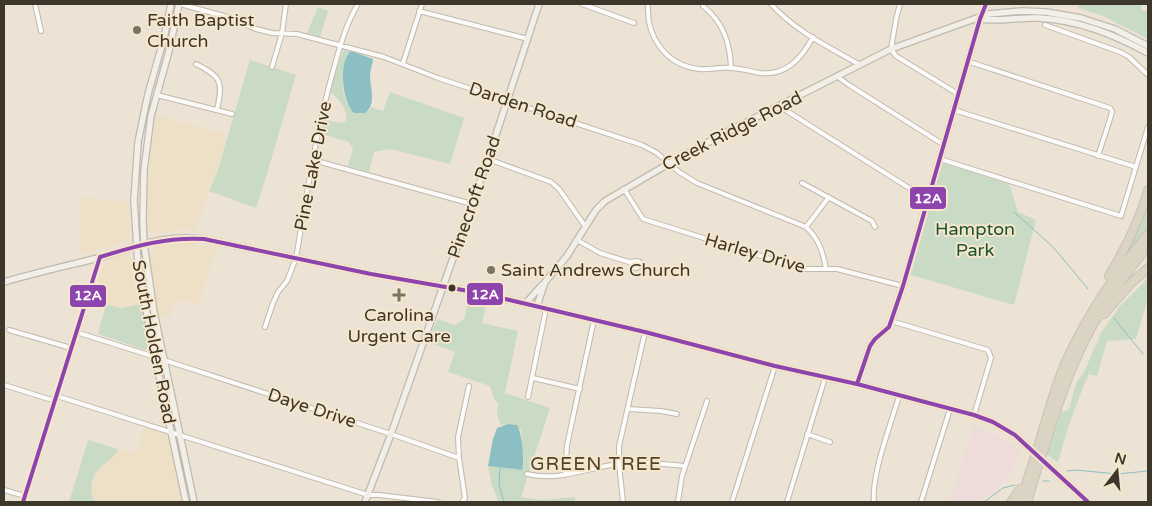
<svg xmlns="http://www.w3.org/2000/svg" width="1152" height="506" font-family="'Varela Round',sans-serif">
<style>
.built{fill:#eee0c7}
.industrial{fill:#eedcda}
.green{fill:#c9dbc4}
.water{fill:#8bbfc3}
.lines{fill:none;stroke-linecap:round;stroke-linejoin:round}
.stream{stroke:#8bbfc3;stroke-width:1}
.street-casing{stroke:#bfb9ae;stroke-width:6}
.secondary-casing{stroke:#bfb9ae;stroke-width:8}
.highway-casing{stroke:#c6c1ba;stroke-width:10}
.street{stroke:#fcfbf9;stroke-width:4}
.secondary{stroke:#f2efe9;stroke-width:5.5}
.highway{stroke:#dbd4c2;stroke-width:8}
.highway-bridge-casing{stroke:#c6c1ba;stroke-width:10;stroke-linecap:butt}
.highway-bridge{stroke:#dbd4c2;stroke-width:8}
.bus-1-casing{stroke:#f6e6cb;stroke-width:8}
.bus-1{stroke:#8e44ad;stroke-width:4}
.poi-dot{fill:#7a7366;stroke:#f6e6cb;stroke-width:2}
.bus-dot{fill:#3c362b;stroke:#f6e6cb;stroke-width:2}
.labels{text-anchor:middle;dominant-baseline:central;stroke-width:4;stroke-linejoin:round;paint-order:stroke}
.poi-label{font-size:18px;fill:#3c362b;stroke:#f6e6cb;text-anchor:start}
.street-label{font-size:18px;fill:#3c362b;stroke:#f6e6cb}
.park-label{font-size:18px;fill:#195530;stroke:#f6e6cb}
.neighbourhood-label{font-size:19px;letter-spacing:1px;fill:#50432d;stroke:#f6e6cb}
.line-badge{stroke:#f6e6cb;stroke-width:2}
.badge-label{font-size:14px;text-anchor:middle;font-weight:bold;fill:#fff}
</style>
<rect width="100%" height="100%" fill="#ece3d5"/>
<!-- built -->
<path class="built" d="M156 115 227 135 217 173 209 191 195 231 181 230 155 234 148 231 147 186 151 147Z
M79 197 129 202 130 236 128 241 81 255Z
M181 242 217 247 198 305 176 299 169 318 159 317 149 254 154 247Z
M126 254 133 259 142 304 121 308 91 300 104 265 110 259Z
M144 427 167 434 169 438 183 502H96L92 498 90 492 99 468 116 455 118 449 137 454Z"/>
<!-- industrial -->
<path class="industrial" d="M973 426 994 433 1020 451 1013 470 1005 481 992 493 977 502H950Z"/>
<!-- green -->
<path class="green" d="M1079 4H1142L1141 10 1148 11V39L1103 16 1078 8Z
M318 7 328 11 320 37 307 33Z
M345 50 351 51C344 57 342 79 343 89 343 94 346 99 347 104L369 111 371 107 383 111 390 92 464 118 450 164 390 149 374 152 369 172 348 166 353 149 349 142 321 134 323 119 339 123 346 121C348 108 339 100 330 91L342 53Z
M250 60 296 75 266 177 256 208 209 191 217 173Z
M942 163 1009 184 1018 212 1036 220 1014 305 911 275Z
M1148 199V229L1125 258 1123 256Z
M1148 278V298L1136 339 1107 341 1097 376 1089 374C1076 403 1066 432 1058 463L1047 454 1061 412 1069 410 1076 383 1084 372 1101 333 1120 306Z
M470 296 487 300 482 323 518 331 505 393 550 408 521 497 542 500 575 497V502H498L497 497 492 486 488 466 522 470 524 463 521 430 508 424 501 425 497 415 498 403 494 399 490 386 448 372 455 352 428 342 437 319 455 325 464 319Z
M106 304 121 308 142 304 151 345 145 350 98 334Z
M88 440 118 449C115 459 105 461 99 469 91 478 88 494 96 502H69Z"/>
<!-- water -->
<path class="water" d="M351 51 373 59C373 64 370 69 370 75 370 88 377 104 365 113H354C342 102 338 62 351 51Z
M508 424 517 425C522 433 525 461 522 470L488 466 493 439 497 428Z"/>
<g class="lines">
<!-- stream -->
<path class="stream" d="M1014 212 1054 248 1088 289
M1114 318 1143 354
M500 468 499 484 504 502
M1067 471 1076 470 1117 474 1148 471
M1043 481H1049
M984 502 1003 488 1015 485"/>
<!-- street casing -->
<g class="street-casing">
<path id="street" d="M35 4 41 31
M180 4 224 16 256 29 272 33 297 34 384 57 438 78 642 145 657 153 679 172 697 183 806 227C819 239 823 252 826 269
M582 4 634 23
M648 4C646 36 665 65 699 69 709 70 719 67 729 68 740 68 749 71 760 73 786 76 801 59 813 37
M771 4C795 31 829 47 860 65
M900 4 896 19 891 49 896 56 958 94
M703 6C723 22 730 42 731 68
M419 11 528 39
M1045 25 1120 52 1129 57 1148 75
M967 61 1110 108 1112 111 1111 116 1098 156
M403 63 422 4
M196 64C222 77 223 82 217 110
M272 67 282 33 286 4
M838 77 849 85 944 145
M157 95 232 114
M779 106 928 200
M954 110 1136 167
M488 159 551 182 559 189 585 226
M940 159 1121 216 1148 127
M313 160 472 204
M802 183 872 221 875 227
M624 189 643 219 793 266 803 269H837L903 286
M806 227 829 197
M577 240 600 253 629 262 636 268 641 266 642 264 638 261 629 262
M891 321 988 350 991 358 974 415
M265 327 273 303 278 292 287 281 296 258C307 194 316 130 334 68 340 46 346 24 358 4
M9 330 71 348
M76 332 155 357
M164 360 391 434 459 458
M533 378 580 389
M4 385 55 401
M57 396 368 495H379L438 502
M528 397 546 309
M628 409 661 411 677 414
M807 434 830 442
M527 474C559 482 588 467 619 464 641 461 664 464 685 466
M565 475 567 445 594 320
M4 490 25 496
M23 502 100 257
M462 502 465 498 459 458 458 437 469 386
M623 502 619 464V446L645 332
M678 502 682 476 707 401
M732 502 775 366
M787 502 825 378
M874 502C871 475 891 424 899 396
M921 502 950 409"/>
</g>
<!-- secondary casing -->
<g class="secondary-casing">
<path id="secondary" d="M171 4 164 38 148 94 138 142 134 200 138 266 155 357 186 502
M179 4 169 51 151 116 144 170 143 219 144 244 154 312 194 502
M980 19C998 22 1019 17 1038 18 1078 20 1113 34 1148 53
M4 282C35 273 66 266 98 258 137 247 162 234 204 239L371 274 480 293 645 332 775 366 857 384 974 415 993 422 1015 435 1088 502
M525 304 542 285
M537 306 545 282 567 256 596 210 605 201 670 163 729 131 891 49 988 14 1022 11 1046 12 1081 18 1115 29 1148 46
M857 384 870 346 875 339 889 327 903 286 980 19 986 4
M365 502 391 434 488 159 539 4"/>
</g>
<!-- highway casing -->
<g class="highway-casing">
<path id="highway" d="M1109 276C1125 249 1140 220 1148 190
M1104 314 1131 283 1148 268
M1039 444C1047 417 1054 390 1065 364 1086 316 1115 274 1148 234
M1044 449C1053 419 1063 388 1076 359 1094 317 1120 281 1148 246
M1011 502 1020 489
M1020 502 1033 463
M1027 502 1038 466"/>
</g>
<!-- street -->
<use href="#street" class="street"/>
<!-- secondary -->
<use href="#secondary" class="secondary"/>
<!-- highway -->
<use href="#highway" class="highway"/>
<!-- highway-bridge casing -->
<g class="highway-bridge-casing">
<path id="highway-bridge" d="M1033 463 1039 444
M1038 466 1044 449"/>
</g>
<!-- highway-bridge -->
<use href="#highway-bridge" class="highway-bridge"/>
<!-- bus-1 casing -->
<g class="bus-1-casing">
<path id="bus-1" d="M857 384 870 346 875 339 889 327 903 286 980 19 986 4
M23 502 100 257C135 246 167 237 204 239L371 274 480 293 645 332 775 366 857 384 974 415 993 422 1015 435 1088 502"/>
</g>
<!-- bus-1 -->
<use href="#bus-1" class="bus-1"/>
</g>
<!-- markers -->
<g class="poi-dot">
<circle cx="137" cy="30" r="5"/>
<circle cx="491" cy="270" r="5"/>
<path d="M396.5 287.5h5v5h5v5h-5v5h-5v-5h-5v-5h5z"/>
</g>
<circle class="bus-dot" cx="452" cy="288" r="4.5"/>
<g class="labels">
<!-- poi labels -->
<g class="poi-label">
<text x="147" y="20">Faith Baptist<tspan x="147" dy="21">Church</tspan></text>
<text x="501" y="270">Saint Andrews Church</text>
<text x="399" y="315" text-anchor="middle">Carolina<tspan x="399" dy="21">Urgent Care</tspan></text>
</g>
<!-- street labels -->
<g class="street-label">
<text transform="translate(523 105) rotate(18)">Darden Road</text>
<text transform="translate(732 131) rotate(-27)">Creek Ridge Road</text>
<text transform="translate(313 166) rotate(-79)">Pine Lake Drive</text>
<text transform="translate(474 197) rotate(-71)">Pinecroft Road</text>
<text transform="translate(755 253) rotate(16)">Harley Drive</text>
<text transform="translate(154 342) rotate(79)">South Holden Road</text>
<text transform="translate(312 408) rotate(18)">Daye Drive</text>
</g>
<!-- park labels -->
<g class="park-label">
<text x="975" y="229">Hampton<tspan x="975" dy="21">Park</tspan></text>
</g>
<!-- neighbourhood labels -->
<g class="neighbourhood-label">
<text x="596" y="464">GREEN TREE</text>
</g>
</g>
<g class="line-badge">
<rect x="909" y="186" width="38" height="24" rx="5" fill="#8e44ad"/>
<rect x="466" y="282" width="38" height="24" rx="5" fill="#8e44ad"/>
<rect x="69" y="284" width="38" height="24" rx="5" fill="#8e44ad"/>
</g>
<g class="badge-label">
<text x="928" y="203">12A</text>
<text x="485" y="299">12A</text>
<text x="88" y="300">12A</text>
</g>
<!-- border -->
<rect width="1152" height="506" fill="none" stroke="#3c362b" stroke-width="10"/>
<!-- north arrow -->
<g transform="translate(1117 471) rotate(16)" stroke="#f6e6cb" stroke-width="4" paint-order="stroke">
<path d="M0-4L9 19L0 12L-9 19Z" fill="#3c362b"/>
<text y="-8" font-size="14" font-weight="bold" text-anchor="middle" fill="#3c362b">N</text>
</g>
</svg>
